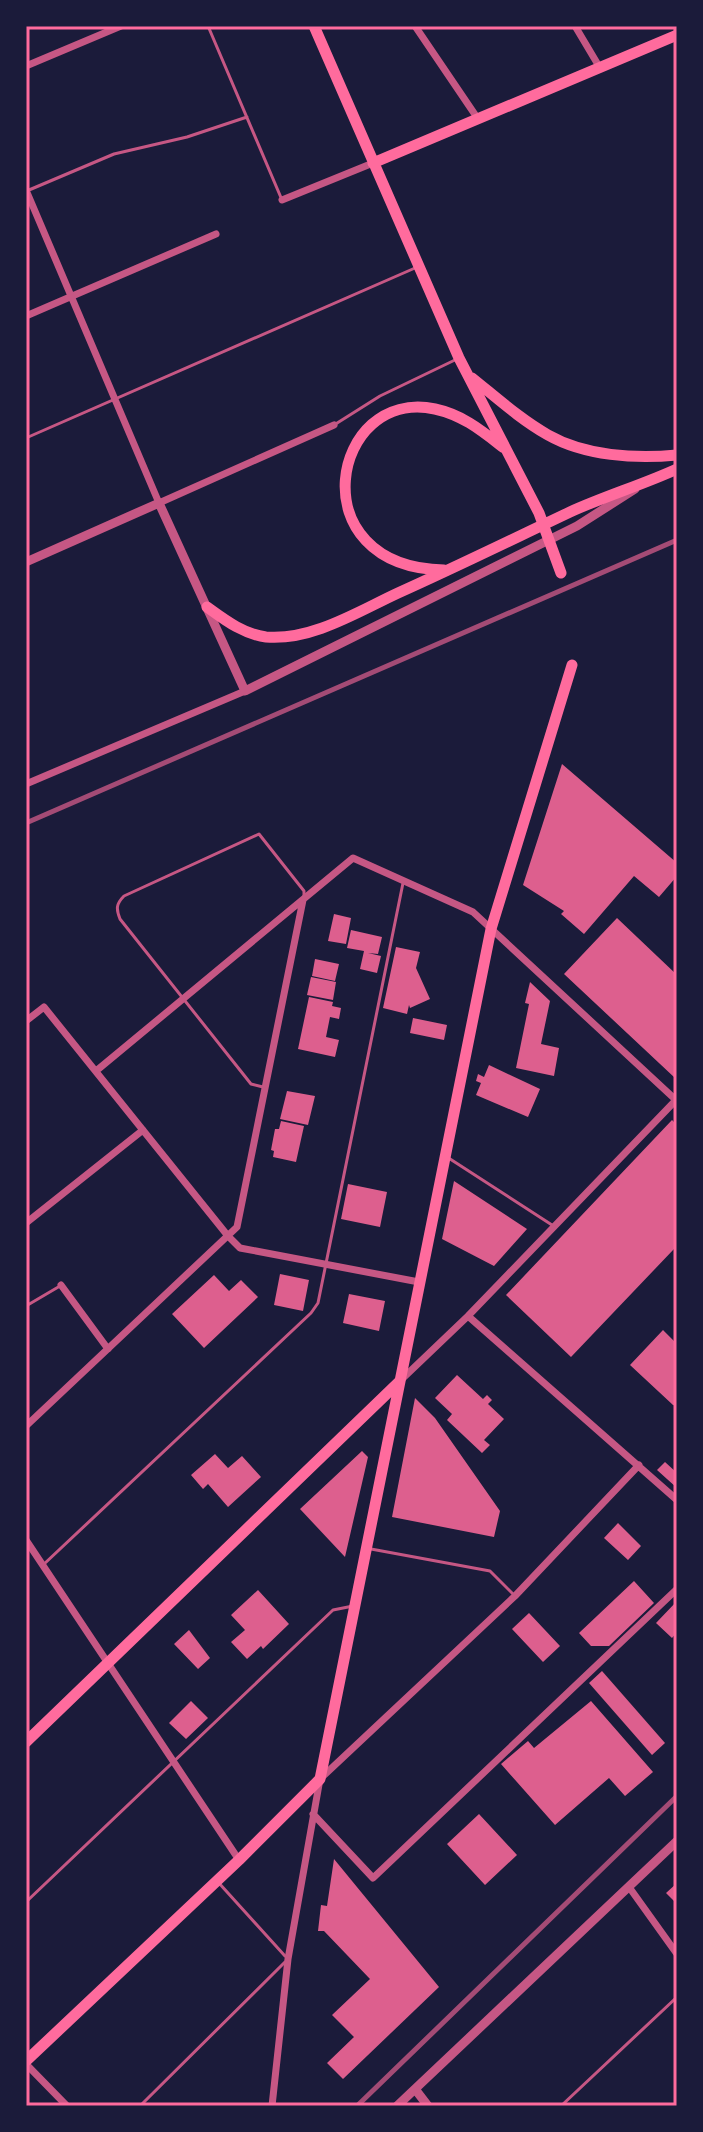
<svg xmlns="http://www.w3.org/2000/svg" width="703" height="2132" font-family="'Work Sans',sans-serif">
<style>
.building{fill:#dd5f8e}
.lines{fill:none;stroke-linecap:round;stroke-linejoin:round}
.service{stroke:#c65784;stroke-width:3}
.minor{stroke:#c65784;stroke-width:7}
.tertiary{stroke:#c65784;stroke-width:9}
.primary{stroke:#ff6b9d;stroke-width:11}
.rail{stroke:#a44b75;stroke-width:5}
.neatline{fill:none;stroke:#ff6b9d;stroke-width:3}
</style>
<rect width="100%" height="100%" fill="#1b1b3a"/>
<!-- building -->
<path class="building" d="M562 764 677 863V876L659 897 634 876 584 934 561 914 564 911 523 885Z
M334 914 351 918 346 944 328 941Z
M617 918 677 975 675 1078 564 974Z
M351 930 382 937 378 954 368 953 381 956 377 973 360 969 364 951 347 948Z
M396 947 420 952 416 968 430 999 410 1008 409 1005 407 1014 383 1008Z
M315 959 339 964 335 981 312 976Z
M311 977 336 982 333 1000 307 995Z
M530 982 550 1001 541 1044 559 1048 554 1076 516 1068 529 1004 525 1003Z
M309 997 333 1002 332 1006 341 1008 339 1019 330 1017 326 1037 339 1040 335 1057 298 1049Z
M413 1018 447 1025 444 1040 410 1033Z
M489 1065 540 1089 528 1117 476 1095 481 1083 476 1081 478 1074 484 1077Z
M287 1091 315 1096 308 1125 280 1119Z
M672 1120 677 1125V1251L674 1249 571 1357 506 1295Z
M281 1121 304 1126 296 1162 273 1157 274 1151 271 1150 275 1129H279Z
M454 1181 527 1229 494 1266 442 1239Z
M348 1184 387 1192 380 1227 341 1219Z
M280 1274 309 1280 303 1311 274 1305Z
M214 1275 229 1291 241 1280 258 1297 204 1348 172 1314Z
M349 1294 385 1301 379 1331 343 1323Z
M663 1330 677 1344V1406L673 1405 630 1365Z
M457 1375 483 1399 487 1395 492 1400 488 1404 504 1419 484 1440 490 1445 482 1453 447 1420 452 1414 435 1398Z
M415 1398 435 1418 500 1511 494 1537 392 1517Z
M362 1451 368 1457 345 1557 300 1509Z
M215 1454 228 1468 242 1456 261 1477 228 1507 208 1484 203 1489 191 1475Z
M665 1462 677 1473V1488L657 1470Z
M618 1523 641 1546 628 1560 604 1538Z
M634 1581 654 1603 609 1646H591L579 1633Z
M258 1590 289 1624 263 1649 261 1646 247 1659 231 1642 245 1630 231 1615Z
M677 1601V1632L672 1638 656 1623Z
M529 1613 560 1646 543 1662 512 1629Z
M189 1630 210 1658 198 1669 174 1644Z
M602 1671 665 1743 652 1755 589 1683Z
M191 1701 208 1718 186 1739 169 1723Z
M591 1701 653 1772 625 1796 609 1778 555 1825 501 1764 528 1741 534 1748Z
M479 1814 517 1855 485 1885 447 1844Z
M334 1859 439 1987 343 2079 327 2063 354 2037 332 2015 370 1979 324 1931H318L321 1905 327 1906Z
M677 1883V1904L666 1893Z"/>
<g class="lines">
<!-- service -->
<path class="service" d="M208 26 282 200
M29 190 114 154 187 137 247 117
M334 425 380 396 457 359
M26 438 415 268
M263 1087 251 1084 120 919C116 909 116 904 124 896L259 834 304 891V896
M447 1157 552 1225
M26 1306 60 1286
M371 1549 490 1571 515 1596
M43 1565 311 1313 318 1303 403 883
M218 1882 285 1956
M26 1902 333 1610 353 1606
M140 2106 285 1962
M561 2106 677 1997"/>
<!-- minor -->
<path class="minor" d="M415 26 478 119
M575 26 600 68
M26 66 121 26
M26 190 159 503 334 425
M282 200 373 163
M26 316 216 234
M26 784 245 691
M26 1021 44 1007 228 1236 240 1248 419 1282
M96 1071 353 858 473 912 677 1101
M26 1223 143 1130
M61 1285 108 1349
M468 1316 677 1500
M401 1380 468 1316 677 1099
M26 1426 237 1227 303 900
M26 1540 239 1860
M313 1814 373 1878 677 1589
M629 1887 677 1954
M26 2064 67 2106
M272 2106 288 1959 320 1779 515 1596 639 1465"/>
<!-- tertiary -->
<path class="tertiary" d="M26 562 159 503 245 691 577 526 635 489
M415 2089 428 2106
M397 2106 677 1841"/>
<!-- primary -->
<path class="primary" d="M314 26 459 358 539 513 561 573
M373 163 677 35
M472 378C497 398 520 419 548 435 585 456 635 459 677 455
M444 570C297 567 331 387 435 409 463 415 482 431 504 448
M207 607C225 620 243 634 266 637 312 641 359 611 398 593 456 567 513 539 570 512 605 496 642 485 677 469
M26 1742 399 1382
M26 2061 239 1860 320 1779 491 929 572 665"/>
<!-- rail -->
<path class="rail" d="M26 823 677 540
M357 2106 677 1796"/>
</g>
<!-- border -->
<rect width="703" height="2132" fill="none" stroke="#1b1b3a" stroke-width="56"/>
<rect x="28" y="28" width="647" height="2076" class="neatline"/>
</svg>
